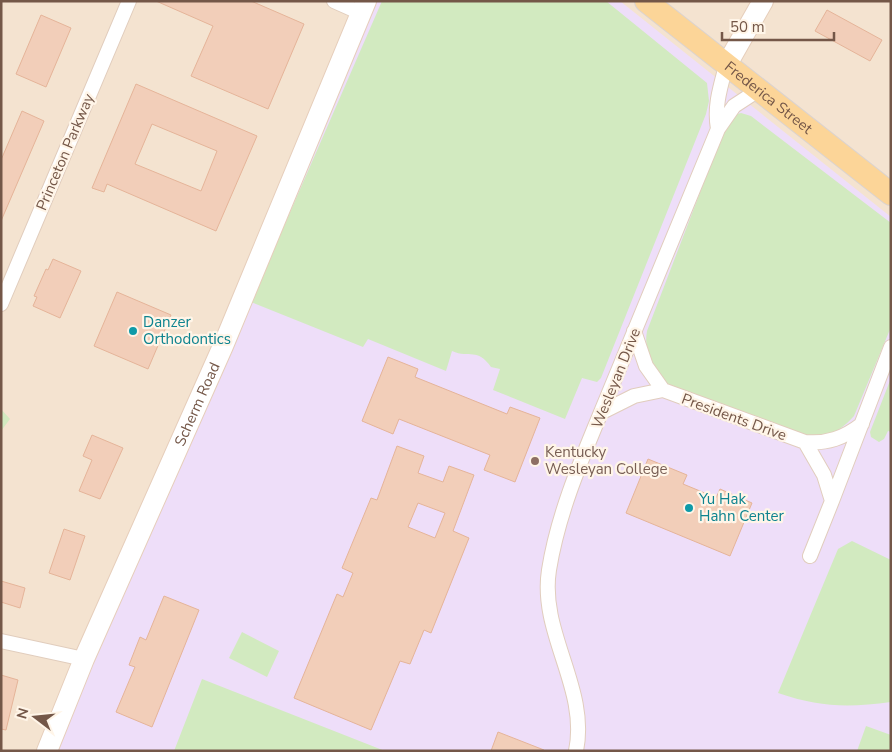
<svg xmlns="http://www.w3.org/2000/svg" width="892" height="752" font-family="'Nunito Sans',sans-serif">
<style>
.residential{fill:#f4e3d0}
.education{fill:#eedef9}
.green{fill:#d2eac0}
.building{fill:#f2ceb9;stroke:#e5b499;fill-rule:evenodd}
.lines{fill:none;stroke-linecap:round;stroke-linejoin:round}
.street-casing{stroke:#e1cdbd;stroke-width:16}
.secondary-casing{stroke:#e6cebb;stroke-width:22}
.primary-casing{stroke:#dbd3cf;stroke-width:24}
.street{stroke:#fff;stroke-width:14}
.secondary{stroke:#fff;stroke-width:20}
.primary{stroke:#fcd598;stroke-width:22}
.culture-dot{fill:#0f9aa8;stroke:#fff5e8;stroke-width:2}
.education-dot{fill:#8d6e63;stroke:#fff5e8;stroke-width:2}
.labels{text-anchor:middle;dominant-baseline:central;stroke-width:4.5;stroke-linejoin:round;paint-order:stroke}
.street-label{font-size:15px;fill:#745748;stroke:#fff5e8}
.culture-label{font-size:15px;fill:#0d838f;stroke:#fff5e8;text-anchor:start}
.education-label{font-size:15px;fill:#785e54;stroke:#fff5e8;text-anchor:start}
</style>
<rect width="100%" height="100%" fill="#fcf1e1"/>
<!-- residential -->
<path class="residential" d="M1 1H891V751H1Z"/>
<!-- education -->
<path class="education" d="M375 1H620L891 217V751H56Z"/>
<!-- green -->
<path class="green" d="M382 1H606L707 83 709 101 706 114 601 378 597 382 582 378 565 419 493 390 500 369 491 367C477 347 470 359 452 351L446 371 368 339 363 347 251 302Z
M741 113 751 116 891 223V327L854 416C846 425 835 434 822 436 795 441 700 397 669 385 654 370 643 352 647 331L724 130 734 115Z
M891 378V432L888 431 884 439 879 442 871 437 870 432Z
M1 409 10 419 1 431Z
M852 541 891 560V702C847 708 819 707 778 693L838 549Z
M242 632 279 651 267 677 229 658Z
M202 679 385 751H174Z
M866 726 891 735V751H857Z"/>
<!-- building -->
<path class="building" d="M156 1H251L304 24 268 109 191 76 213 26Z
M827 10 882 40 870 61 815 31Z
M41 15 71 28 46 87 16 74Z
M136 84 257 136 216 231 107 184 104 192 92 188ZM152 124 217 151 201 191 135 164Z
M22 111 44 121 1 221V160Z
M53 259 81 271 60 318 33 306 37 297 34 296 46 269 48 270Z
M117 292 171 315 148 369 94 346Z
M388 357 418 369 415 377 507 414 510 407 540 418 515 482 484 470 490 455 399 419 393 434 362 421Z
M92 435 123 448 100 499 79 491 92 460 83 456Z
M397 446 424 456 418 473 443 482 449 466 474 475 453 531 469 538 431 633 424 630 410 664 400 661 371 730 294 698 337 594 343 597 353 573 342 568 371 498 377 500ZM418 503 445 513 435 538 408 527Z
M648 459 687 475 683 484 700 491 716 498 720 489 752 503 730 556 626 513Z
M64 529 85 536 70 580 49 573Z
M1 581 25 588 20 608 1 602Z
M164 596 199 610 152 727 116 712 135 667 129 665 140 637 146 640Z
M1 675 18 680 6 730 1 729Z
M498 732 544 750V751H491Z"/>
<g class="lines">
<!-- street casing -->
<g class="street-casing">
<path id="street" d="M334 1 361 13
M718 129 734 106 757 91
M1 304 129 1
M634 331 646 366 663 390
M602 412 634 396 663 390 805 442 824 475 832 501 810 556
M805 442C827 444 844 438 862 424
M832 501 891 347
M1 641 84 659
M576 751C589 688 539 633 549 570 559 507 587 447 611 388 646 302 682 216 718 129 714 107 720 88 726 66"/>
</g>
<!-- secondary casing -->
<g class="secondary-casing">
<g id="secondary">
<path d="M726 66 763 1"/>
<path id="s1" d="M47 751 84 659 223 346 366 1"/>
</g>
</g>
<!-- primary casing -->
<g class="primary-casing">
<g id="primary">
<path id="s2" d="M646 1 891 194"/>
</g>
</g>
<!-- street -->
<use href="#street" class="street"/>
<!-- secondary -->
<use href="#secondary" class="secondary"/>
<!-- primary -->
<use href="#primary" class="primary"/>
</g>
<!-- markers -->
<g class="culture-dot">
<circle cx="133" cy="331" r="5"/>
<circle cx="689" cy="508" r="5"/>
</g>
<circle class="education-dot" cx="535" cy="461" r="5"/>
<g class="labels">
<!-- street labels -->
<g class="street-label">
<text stroke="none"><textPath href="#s2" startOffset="156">Frederica Street</textPath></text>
<text transform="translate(65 152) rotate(-67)">Princeton Parkway</text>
<text transform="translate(616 378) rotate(-68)">Wesleyan Drive</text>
<text stroke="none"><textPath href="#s1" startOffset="378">Scherm Road</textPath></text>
<text transform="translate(734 417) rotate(20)">Presidents Drive</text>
</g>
<!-- culture labels -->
<g class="culture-label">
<text x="143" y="322">Danzer<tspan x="143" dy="17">Orthodontics</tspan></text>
<text x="699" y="499">Yu Hak<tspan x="699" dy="17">Hahn Center</tspan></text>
</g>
<!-- education labels -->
<g class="education-label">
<text x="545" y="452">Kentucky<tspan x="545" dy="17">Wesleyan College</tspan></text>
</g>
</g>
<!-- border -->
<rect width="892" height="752" fill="none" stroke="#745748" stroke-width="5"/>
<!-- north arrow -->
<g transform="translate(35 717) rotate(286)" stroke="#fff5e8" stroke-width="4" paint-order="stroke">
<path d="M0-4L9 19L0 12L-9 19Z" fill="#745748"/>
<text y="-8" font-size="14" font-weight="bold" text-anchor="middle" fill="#745748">N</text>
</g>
<!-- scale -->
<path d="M722 32v8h112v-8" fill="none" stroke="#745748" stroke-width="2.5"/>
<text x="730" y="32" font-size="15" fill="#745748" stroke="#fff5e8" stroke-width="4" paint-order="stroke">50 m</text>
</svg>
